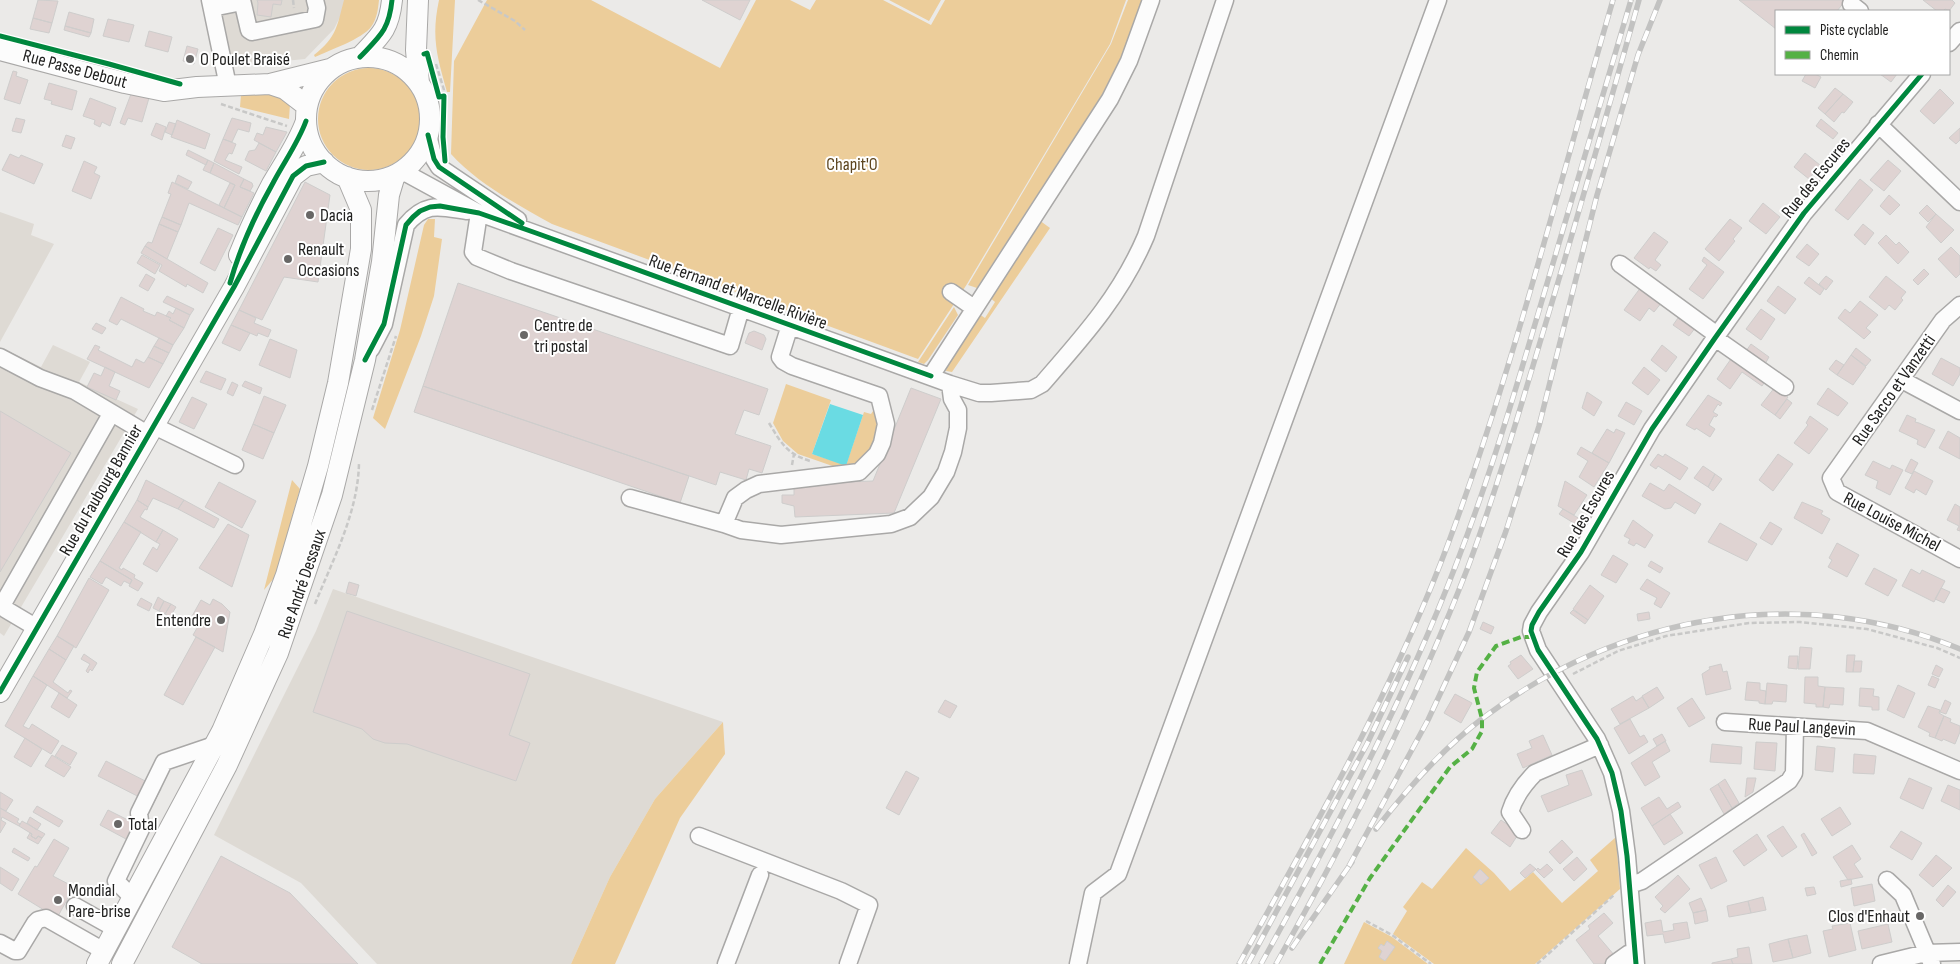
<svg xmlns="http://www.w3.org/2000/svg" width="1960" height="964" font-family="'Sofia Sans Condensed',sans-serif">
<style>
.built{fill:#dedad4}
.green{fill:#eccd9a}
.water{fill:#6adbe3}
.building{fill:#dfd3d2;stroke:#cecdcc}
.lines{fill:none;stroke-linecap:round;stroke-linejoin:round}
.minor-casing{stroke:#a9a8a7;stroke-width:19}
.major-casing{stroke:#a9a8a7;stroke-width:22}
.path{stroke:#c8c8c7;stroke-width:2.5;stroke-dasharray:5 2.5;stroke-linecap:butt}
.minor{stroke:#fcfcfc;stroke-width:16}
.major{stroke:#fcfcfc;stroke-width:20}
.rail-casing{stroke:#c2c2c1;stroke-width:5.5}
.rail{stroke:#fff;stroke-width:4;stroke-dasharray:11;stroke-linecap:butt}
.quiet{stroke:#55b145;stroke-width:4;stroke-dasharray:8 4;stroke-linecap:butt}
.cycleway-casing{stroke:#fff;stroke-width:8}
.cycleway{stroke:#00873e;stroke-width:5}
.poi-dot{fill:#686766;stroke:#fff;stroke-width:2}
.labels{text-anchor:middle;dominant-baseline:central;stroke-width:4;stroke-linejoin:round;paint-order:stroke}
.poi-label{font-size:18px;fill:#212120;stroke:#fff;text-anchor:start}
.street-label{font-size:18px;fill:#212120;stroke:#fff}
.park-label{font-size:18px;fill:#5d451f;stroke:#fff}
</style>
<rect width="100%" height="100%" fill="#ebeae8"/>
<!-- built -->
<path class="built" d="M216 0H345L343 11 334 29 305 59 234 66Z
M0 212 34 224 31 235 54 244 0 342Z
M53 345 90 362 79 382 138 409 4 636 0 633V347L41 367Z
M333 589 723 722 655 799 610 877 571 964H377L301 883 214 835 316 631Z"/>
<!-- green -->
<path class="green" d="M344 0H379C378 9 377 19 371 27 362 39 330 50 315 57L314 55C337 37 337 26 344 0Z
M439 0H455L450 92H447C437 56 431 37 439 0Z
M487 0H591L720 68 756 0H790L810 10 816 0H883L931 25 945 0H1126L1110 44 967 284 918 359 552 224C517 204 478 184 451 154L454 61Z
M889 0H941L929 21Z
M1128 0H1142L1118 66 1103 93 977 288 968 285 1111 44Z
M318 119a51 51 0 1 1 102 0a51 51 0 1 1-102 0Z
M277 94 290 104 289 119 240 107 241 95Z
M428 219H435L434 237 442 239 434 296 421 336 385 429 373 418 400 330 424 225Z
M1039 220 1050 228 952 372 946 371 949 360 979 314 985 318 995 302 989 297Z
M954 307 958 315 928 360 924 364 918 362Z
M786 384 831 400 812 454 846 465 864 412 871 414 875 408 880 436 861 463 844 470 798 454 783 441 773 423Z
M292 480 300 489 275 577 264 590Z
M723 722 725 754 680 818 615 964H571L610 877 655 799Z
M1616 837 1620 889 1535 964H1434L1393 934 1407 911 1403 907 1422 882 1432 889 1466 848 1494 873 1510 891 1533 872 1562 903 1598 871 1590 860Z
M1364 922 1392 937 1428 964H1344Z"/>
<!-- water -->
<path class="water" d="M830 404 863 415 846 466 812 454Z"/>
<!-- building -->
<path class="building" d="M38 0 58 1 52 23 33 18Z
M257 0H282L281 5 273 4 271 17 257 15 258 3Z
M702 0H750L740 20Z
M1739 0H1844L1845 1 1837 11H1776V29Z
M1923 0H1952L1955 3 1949 11 1945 9 1943 11H1937Z
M69 12 94 19 91 33 65 26Z
M33 18 52 23 49 33 30 29Z
M108 19 134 25 129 42 103 36Z
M65 26 91 33 89 37 64 30Z
M149 31 172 37 168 52 145 46Z
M187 46 198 49 194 64 183 61Z
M13 71 17 72 16 76 28 80 20 104 4 99Z
M1806 74H1815L1821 77 1815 88 1802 81Z
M1880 74H1897L1891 82Z
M49 83 77 91 72 110 51 104 52 101 44 99Z
M1835 88 1843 94 1825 114 1818 108Z
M1940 89 1954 103 1934 124 1920 111Z
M131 94 149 98 142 122 128 118 125 125 120 123Z
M1843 94 1853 102 1844 113 1842 112 1834 122 1825 114Z
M90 98 116 108 110 126 102 122 100 127 94 124 95 120 83 116Z
M16 118 25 120 21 133 12 131Z
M232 118 251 123 249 132 238 129 232 142 223 139Z
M1821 119 1838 133 1833 139 1816 126Z
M177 120 210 134 205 149 171 137Z
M169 122 176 124 172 135 165 132Z
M156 123 166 127 162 140 151 135Z
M266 127 287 132 276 152 254 140 257 133 263 135Z
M1960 128V140L1956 144 1949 138Z
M66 135 75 138 71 149 62 146Z
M223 139 236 144 232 154 229 153 225 160 242 167 239 174 214 161Z
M259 143 276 152 266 171 245 160 249 151 255 150Z
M188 150 208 160 206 165 186 155Z
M1805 153 1820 165 1809 179 1794 167Z
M10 154 19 158 21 155 43 164 34 184 2 170Z
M208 160 214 163 210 173 203 170Z
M1888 160 1901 171 1884 191 1870 180Z
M84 161 97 167 94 173 100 176 91 199 72 191Z
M214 163 244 179 240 187 254 193 242 217 224 208 235 185 210 173Z
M178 175 192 182 188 189 175 183Z
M244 179 252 183 253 186 250 191 240 187Z
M1860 179 1873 190 1848 220 1835 210Z
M172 182 242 217 238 225 189 203 181 225 162 217 171 194 168 193Z
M305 182 330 195 318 282 284 277 262 320 239 310Z
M230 183 235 185 224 208 219 205Z
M1889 195 1900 205 1890 215 1880 206Z
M1763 203 1780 217 1766 234 1749 221Z
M1927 205 1936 214 1928 222 1919 213Z
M1936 214 1954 230 1941 243 1926 227Z
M162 217 181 225 178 232 159 224Z
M1730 219 1742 228 1733 239 1735 241 1719 261 1705 249Z
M159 224 178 232 167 259 145 246 148 242 152 243Z
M1863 224 1874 233 1865 245 1854 235Z
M218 228 233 235 215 271 200 263Z
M1654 232 1668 242 1655 260 1661 265 1656 271 1650 267 1649 269 1634 258Z
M1886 235 1896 245 1899 242 1909 252 1898 264 1878 243Z
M1807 244 1819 254 1809 266 1796 257Z
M145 246 208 283 203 293 187 284 186 287 159 271 162 265 141 253Z
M1951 247 1960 256V274L1956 278 1938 259Z
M142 255 160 265 155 274 137 263Z
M1704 257 1724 272 1703 299 1689 289 1707 265 1702 261Z
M1924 269 1929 274 1918 285 1913 280Z
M146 274 155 279 148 291 139 286Z
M1826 276 1833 281 1826 290 1819 284Z
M1886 276 1906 292 1901 298 1903 300 1895 310 1889 305 1885 310 1869 297Z
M1809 277 1824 289 1820 295 1804 283Z
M458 283 768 389 759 415 744 410 735 434 771 446 762 473 749 469 746 480 720 472 716 485 423 386Z
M1778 286 1796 299 1785 314 1767 301Z
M1641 287 1662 302 1654 312 1649 308 1640 321 1624 310Z
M167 296 194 309 190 315 163 302Z
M121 297 144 309 143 311 155 316 157 312 162 314 171 318 169 320 184 328 173 345 121 319 117 325 109 321Z
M1860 301 1878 315 1866 328 1871 332 1864 339 1838 318 1845 309 1850 313Z
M176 308 190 315 184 328 169 320 171 318 166 316 169 311 173 314Z
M1761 309 1775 319 1761 340 1746 329Z
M239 310 256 318 254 323 271 330 268 337 258 333 257 336 231 325Z
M1682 317 1696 327 1689 336 1673 325 1678 318 1680 320Z
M96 323 106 328 102 334 92 329Z
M231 325 250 333 240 351 222 343Z
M754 331 764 335 766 339 762 350 745 343 749 333Z
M159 338 173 345 169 353 154 346Z
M270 339 297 350 290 378 259 365Z
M1751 344 1769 357 1765 364 1746 351Z
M95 345 100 347 98 350 132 367 136 359 144 363 148 357 163 364 149 388 87 359Z
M1662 345 1677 357 1666 372 1651 360Z
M154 346 169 353 163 364 148 357Z
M1856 348 1871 360 1866 366 1851 355Z
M1851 355 1866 367 1853 385 1837 375Z
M1733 356 1766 380 1762 386 1742 372 1730 389 1717 379Z
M1941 358 1960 368V374L1953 386 1932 374Z
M1836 360 1844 365 1837 375 1829 369Z
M105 367 115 372 109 386 120 391 116 400 87 387 94 373 101 376Z
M1644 367 1660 380 1648 395 1632 383Z
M206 371 226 379 221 390 200 382Z
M245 381 262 388 260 394 242 386Z
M232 382 238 385 233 396 227 393Z
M423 386 689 476 680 503 414 412Z
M1775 387 1788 397 1775 415 1761 405Z
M911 388 941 399 894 513 795 517 794 506 782 503V495H794V484L873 481Z
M1828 388 1848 403 1838 416 1817 404Z
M1587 392 1602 402 1594 416 1582 408Z
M1708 395 1722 403 1720 406 1718 404 1713 412 1718 415 1716 417 1714 416 1709 425 1715 429 1710 437 1696 428 1695 430 1686 425Z
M264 396 286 405 274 433 253 424Z
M192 397 207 404 194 429 179 422Z
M1787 399 1792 403 1780 419 1775 415Z
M1626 402 1642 411 1634 425 1618 416Z
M0 411 71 453 0 572Z
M1907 415 1916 419 1915 422 1919 423 1935 430 1925 448 1917 444 1918 440 1899 431Z
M1810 416 1828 429 1809 454 1794 443 1808 425 1806 423Z
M253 424 274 433 263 459 242 450Z
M1607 429 1614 433 1616 429 1625 433 1609 463 1592 453Z
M1948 431 1960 438V459L1939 448Z
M1581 447 1609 463 1594 487 1579 477 1588 461 1577 454Z
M1658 454 1663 457 1665 454 1688 468 1680 480 1658 466 1656 469 1650 465Z
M1778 454 1793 464 1773 491 1759 480Z
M1911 459 1918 463 1912 474 1905 471Z
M1873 461 1890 469 1892 465 1903 470 1890 495 1876 488 1878 481 1865 475Z
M1703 466 1715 474 1708 487 1694 478Z
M1914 471 1933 481 1926 495 1916 489 1914 493 1905 488Z
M1715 474 1722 479 1713 491 1708 487Z
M146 480 184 500 178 509 153 498 148 507 137 500Z
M1565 481 1587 495 1574 515 1558 506Z
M219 482 256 501 242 528 205 507Z
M1650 483 1664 491 1669 484 1701 504 1695 514 1675 502 1671 508 1665 509 1642 496Z
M137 500 148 507 147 510 145 509 140 517 163 530 156 542 124 522Z
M184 500 219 519 214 528 178 509Z
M1802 502 1823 511 1821 514 1830 519 1822 534 1794 518Z
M1955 504 1960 507V531L1957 530 1959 526 1947 520Z
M1563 509 1580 519 1577 525 1559 514Z
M1633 520 1653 535 1645 548 1636 543 1634 546 1628 543 1630 539 1624 536Z
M124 522 141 532 119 568 122 570 123 568 135 575 134 578 143 583 138 591 129 586 132 580 100 561Z
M1770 522 1782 529 1772 545 1760 538Z
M1720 523 1757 544 1747 561 1708 542Z
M228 524 249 535 232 587 199 568Z
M163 530 178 539 157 572 143 564 153 547 157 550 160 544 156 542Z
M1837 543 1859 555 1847 577 1828 567 1832 560 1829 558Z
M1613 555 1628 564 1616 583 1601 575Z
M100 561 132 580 130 584 124 581 121 586 106 577 102 584 90 577Z
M1651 561 1663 568 1660 573 1648 566Z
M1874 568 1897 580 1888 596 1865 584Z
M1911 569 1920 574 1922 570 1945 581 1934 602 1902 586Z
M89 578 109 590 76 648 57 636Z
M1647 579 1670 593 1661 608 1654 604 1657 598 1640 589Z
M349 582 359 585 356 596 346 593Z
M1590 585 1604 596 1588 620 1573 609Z
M1941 588 1950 592 1944 603 1935 599Z
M158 597 164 601 159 611 153 608Z
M141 598 152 604 149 611 137 605Z
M213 599 222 604 230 612 223 652 193 635 200 623 191 618 201 600 210 605Z
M164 601 171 604 165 614 159 611Z
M171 604 176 607 170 617 165 614Z
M1573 610 1588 620 1585 624 1570 613Z
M347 611 530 674 509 735 530 743 516 781 407 744 385 743 373 739 362 729 313 712Z
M1649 612 1650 619 1638 621 1637 614Z
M1483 622 1494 627 1491 634 1480 629Z
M57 636 74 646 66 660 49 649Z
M196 637 215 647 183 705 164 695Z
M1800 647 1812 648 1810 669H1798Z
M49 649 66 660 53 682 68 693 70 690 72 691 67 698 33 676Z
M84 654 97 663 92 671 90 669 88 673 86 671 90 664 81 659Z
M1521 655 1533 669 1518 679 1508 666 1511 664 1510 662Z
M1847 655H1855L1853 672H1846Z
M1789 656H1798L1797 669 1788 668Z
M1854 661H1862L1861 672H1853Z
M1721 664 1723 672 1727 671 1731 689 1706 695 1702 674 1710 669 1709 667Z
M1936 665 1943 669 1939 677 1932 674Z
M33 676 47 685 23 726 29 729 32 724 59 741 51 754 5 726Z
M1932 676 1939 679 1935 688 1928 685Z
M1805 677H1818V686L1825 687 1823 707H1816V704L1804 703Z
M1747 682 1760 683V690L1766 691 1765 704 1759 703V701L1745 700Z
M1767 683 1787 685 1786 702 1773 701 1772 704H1765Z
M1898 685 1915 693 1904 718 1887 710Z
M1657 687 1664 698 1649 708 1642 696Z
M1825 687 1844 688 1843 705 1830 704 1829 708 1823 707Z
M1860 688 1874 689 1873 696 1879 697V710H1872V707L1859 706Z
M59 693 77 705 69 718 51 707Z
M1455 694 1472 703 1461 723 1444 713Z
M1633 696 1636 701 1642 697 1649 708 1620 724 1611 709Z
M1692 698 1705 718 1689 727 1677 708Z
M945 700 957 706 950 718 938 712Z
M1945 700 1951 703 1946 714 1940 712Z
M1928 706 1940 710 1939 713 1944 716 1935 738 1929 736 1930 733 1918 727Z
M1944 716 1951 719 1950 722 1960 726V732L1955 744 1943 739 1942 741 1935 738Z
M1630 719 1640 737 1644 735 1648 742 1629 754 1614 728Z
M1662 734 1666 741 1657 746 1653 739Z
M1543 735 1552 755 1523 768 1517 754 1532 748 1529 741Z
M25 738 42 749 31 767 14 757Z
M1665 741 1670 751 1652 762 1660 777 1645 786 1631 763Z
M1756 742 1777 743 1775 771 1754 769Z
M1712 744 1742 747 1741 764 1710 762Z
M62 745 77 753 70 765 55 756Z
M1817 746 1835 748 1833 772 1815 770Z
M1854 754 1876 756 1874 774 1853 773Z
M52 755 71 767 64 777 45 766Z
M106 761 161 789 153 804 98 776Z
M1582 770 1592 795 1548 812 1541 796 1569 785 1566 775Z
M906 771 919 778 899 815 886 808Z
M1747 778H1756L1753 792 1745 797Z
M1909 778 1932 788 1923 809 1900 798Z
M1725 779 1739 803 1732 808 1718 784Z
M1718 784 1732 808 1724 814 1710 789Z
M1948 785 1960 790V810L1941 801Z
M0 792 13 800 6 811 0 808Z
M1659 797 1667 809 1678 802 1681 807 1652 826 1641 808Z
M37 806 63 821 59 827 33 812Z
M1840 807 1851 824 1832 836 1821 819Z
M0 808 19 819 17 822 20 824 19 826 2 817 1 820 6 823 0 833Z
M108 810 134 823 126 839 100 825Z
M1670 814 1683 833 1664 845 1652 826Z
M30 817 41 824 37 830 27 823Z
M1501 820 1519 833 1510 847 1491 833Z
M22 821 45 834 42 838 38 836 36 839 31 836 32 834 19 826Z
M1783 826 1797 847 1782 857 1767 836Z
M1901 831 1922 843 1912 860 1890 847Z
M30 833 32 834 31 836 36 839 38 836 42 838 38 844 27 838Z
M1804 833 1817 853 1812 856 1801 835Z
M1757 834 1767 850 1744 866 1733 851Z
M54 839 69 848 53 876 74 887 57 918 18 894 35 866 37 867Z
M1562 840 1573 852 1560 864 1549 852Z
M1852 845 1861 859 1854 864 1863 877 1848 880 1833 857Z
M14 848 30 858 28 861 12 852Z
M1936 855 1952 868 1933 887 1919 875Z
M221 856 290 893 358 964H202L172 947Z
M1577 857 1587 869 1574 881 1563 869Z
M1716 857 1727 881 1711 889 1699 865Z
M1530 864 1536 869 1525 878 1520 873Z
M1547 864 1553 870 1544 878 1536 870 1538 868 1540 870Z
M0 867 19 879 12 891 0 883Z
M1480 869 1489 878 1481 885 1473 877Z
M1678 875 1690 889 1665 913 1660 909 1663 906 1655 897Z
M1851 879 1852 884 1841 887 1840 881Z
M1872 884 1875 901 1854 906 1851 888Z
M1948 885 1956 892 1943 907 1936 900Z
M1814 887 1816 894 1807 896 1805 888Z
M1763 897 1766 910 1751 913 1748 901Z
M1701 898 1706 910 1693 913 1689 903Z
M1748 901 1751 913 1729 917 1727 906Z
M1706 910 1708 921 1695 924 1693 913Z
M1604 913 1613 923 1598 936 1615 956 1605 964H1594L1576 940 1590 929 1588 926Z
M1661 920 1663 932 1674 930 1673 924 1687 922 1690 938 1665 943 1663 934 1647 936 1645 923Z
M1850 923 1856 950 1829 957 1823 931 1833 929 1832 926Z
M1888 924 1892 942 1862 949 1858 931Z
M1807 935 1811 953 1793 958 1788 939Z
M1788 939 1793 958 1773 962 1769 944Z
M1387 941 1395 947 1385 961 1379 957 1382 951 1378 948 1381 944 1384 946Z
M1749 947 1752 964H1733L1731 959 1738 957 1737 949Z
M1731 959 1733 964H1712V963Z"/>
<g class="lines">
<!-- minor casing -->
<g class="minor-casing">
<path id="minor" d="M210 0 228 86
M242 0 249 30 252 32 315 19 317 8 315 0
M1851 4 1860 11
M212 8 242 2
M1949 43 1960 31
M1878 124 1960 202
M428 135 434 159 439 167 518 220
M402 171 479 213 950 384 979 393H991L1031 390 1042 384C1084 336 1121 295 1146 236L1225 0
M479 213 473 252 477 257 511 271 730 346 741 308
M1620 264 1717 335
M951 292 974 308
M1960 305 1943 320 1831 478 1837 492 1960 559
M1715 338 1785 387
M371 349 384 324 406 225C426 201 440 207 467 211
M0 357 40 378 75 391 149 435
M931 376 1110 99 1129 61 1151 0
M1902 380 1960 411
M154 426 235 465
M630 498 724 524 741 530 781 535 891 524 910 517 931 497 946 472 953 452 958 428V410L952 399 950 384
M724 524 735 498 746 490 759 484 859 472 877 454 882 443 886 424 879 396 792 366 783 361 780 357 790 325
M37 628 5 609 4 602 111 414
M1725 722 1867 731 1960 771
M1522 830 1510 812C1515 796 1524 784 1535 773L1600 745
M699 836 841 891 869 905 848 964
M1887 880 1903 895 1932 964
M1630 885 1642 881 1789 781 1794 773 1795 727
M133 898 116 881 141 829 139 813 164 762 214 745
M75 906 116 929
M0 943 15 951H18L35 923 38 920 46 918 104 951
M726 964 760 875
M1078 964 1093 893 1118 874 1438 0
M1614 964 1628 954 1635 952
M1636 964 1627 856 1621 811 1612 773 1597 739 1538 650 1531 631 1532 625 1539 612 1581 552 1652 429 1715 338 1804 213 1922 74
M1881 964 1926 953 1960 952"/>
</g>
<!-- major casing -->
<g class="major-casing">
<path id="major" d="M418 0 416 50 419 83
M0 50 125 83 164 91 197 87 270 84 330 69
M306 119a62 62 0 1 1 124 0a62 62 0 1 1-124 0Z
M360 57C380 36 389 30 392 0
M270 84 285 89 307 106
M239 255C249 230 260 207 272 184 284 163 298 144 306 121
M0 692 234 287 293 176 306 166 324 162
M97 964 222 731 264 634 286 575 318 466 338 383 361 249V210L347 177
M122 964 227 765 278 653 332 495 365 360 382 262 389 195 395 175"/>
</g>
<!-- path -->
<path class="path" d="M293 0 294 8
M478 0 515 21 525 30
M436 64 444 90 443 130
M436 86 439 97 444 96
M221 104 287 126
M372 410 396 336
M769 423C781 443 787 454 810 461
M792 465 794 454
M315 604C333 559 358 513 359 463
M1573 674 1618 651 1666 636 1749 623 1800 622 1867 629 1937 648 1960 658
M1366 921 1392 935 1431 964
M1537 964 1614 895"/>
<!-- minor -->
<use href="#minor" class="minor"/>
<!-- major -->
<use href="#major" class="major"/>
<!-- rail casing -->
<g class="rail-casing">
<path id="rail" d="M1376 829C1407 789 1442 749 1483 718 1619 615 1800 582 1960 649
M1349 866 1428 720 1469 632 1506 531 1539 426 1597 195 1638 55 1660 0
M1292 948 1352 862
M1239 964C1314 827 1393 691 1448 544 1514 367 1560 181 1613 0
M1248 964 1367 744 1408 657
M1261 964C1333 834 1404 701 1457 562 1494 466 1522 368 1551 270 1577 180 1605 90 1631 0
M1276 964C1348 836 1415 704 1468 567 1497 489 1520 409 1544 329 1577 220 1608 110 1639 0"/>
</g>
<!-- rail -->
<use href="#rail" class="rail"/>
<!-- quiet -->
<path class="quiet" d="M1320 964 1370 878 1450 767 1472 749 1482 731V719L1474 688 1477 672 1496 646 1521 637H1532"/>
<!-- cycleway casing -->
<g class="cycleway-casing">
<path id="cycleway" d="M0 36 109 64 180 84
M424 54 427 53 439 97 444 96 443 137 445 161
M360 57C380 36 389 30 392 0
M428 135 434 159 439 167 522 223
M230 283C240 248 255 215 273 183 284 162 298 143 306 121
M365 360 384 324 406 225 413 217 420 211 430 207 440 206 479 213 536 233 931 376
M0 692 234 287 293 176 306 166 324 162
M1636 964 1627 856 1621 811 1612 773 1597 739 1538 650 1531 631 1532 625 1539 612 1581 552 1652 429 1715 338 1804 213 1922 74"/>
</g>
<!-- cycleway -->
<use href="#cycleway" class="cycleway"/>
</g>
<!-- markers -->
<g class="poi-dot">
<circle cx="190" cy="59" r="5"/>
<circle cx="310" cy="215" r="5"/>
<circle cx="288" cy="259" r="5"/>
<circle cx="524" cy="335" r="5"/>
<circle cx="221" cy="620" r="5"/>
<circle cx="118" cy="824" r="5"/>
<circle cx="58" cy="900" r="5"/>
<circle cx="1920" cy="916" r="5"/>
</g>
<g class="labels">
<!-- poi labels -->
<g class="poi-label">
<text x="200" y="59">O Poulet Braisé</text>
<text x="320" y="215">Dacia</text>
<text x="298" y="249">Renault<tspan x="298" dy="21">Occasions</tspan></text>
<text x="534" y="325">Centre de<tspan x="534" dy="21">tri postal</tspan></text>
<text x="211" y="620" text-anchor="end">Entendre</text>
<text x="128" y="824">Total</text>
<text x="68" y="890">Mondial<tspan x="68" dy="21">Pare-brise</tspan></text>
<text x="1910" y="916" text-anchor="end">Clos d'Enhaut</text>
</g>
<!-- street labels -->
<g class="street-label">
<text transform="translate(75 69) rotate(15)">Rue Passe Debout</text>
<text transform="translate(1816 178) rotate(-51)">Rue des Escures</text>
<text transform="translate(738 292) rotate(20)">Rue Fernand et Marcelle Rivière</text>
<text transform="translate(1894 390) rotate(-55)">Rue Sacco et Vanzetti</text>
<text transform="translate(101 490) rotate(-60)">Rue du Faubourg Bannier</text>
<text transform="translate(1586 514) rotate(-60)">Rue des Escures</text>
<text transform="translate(1892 522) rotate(28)">Rue Louise Michel</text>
<text transform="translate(302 584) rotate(-71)">Rue André Dessaux</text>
<text transform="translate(1802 727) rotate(3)">Rue Paul Langevin</text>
</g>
<!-- park labels -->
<g class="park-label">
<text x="852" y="164">Chapit'O</text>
</g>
</g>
<!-- legend -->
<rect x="1775" y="10" width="175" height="65" fill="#ffffff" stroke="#a6a6a6"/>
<rect x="1785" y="26" width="25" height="8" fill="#00873e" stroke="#a6a6a6"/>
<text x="1820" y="35" font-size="15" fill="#212120">Piste cyclable</text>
<rect x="1785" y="51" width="25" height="8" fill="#55b145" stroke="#a6a6a6"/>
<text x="1820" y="60" font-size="15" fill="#212120">Chemin</text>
</svg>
